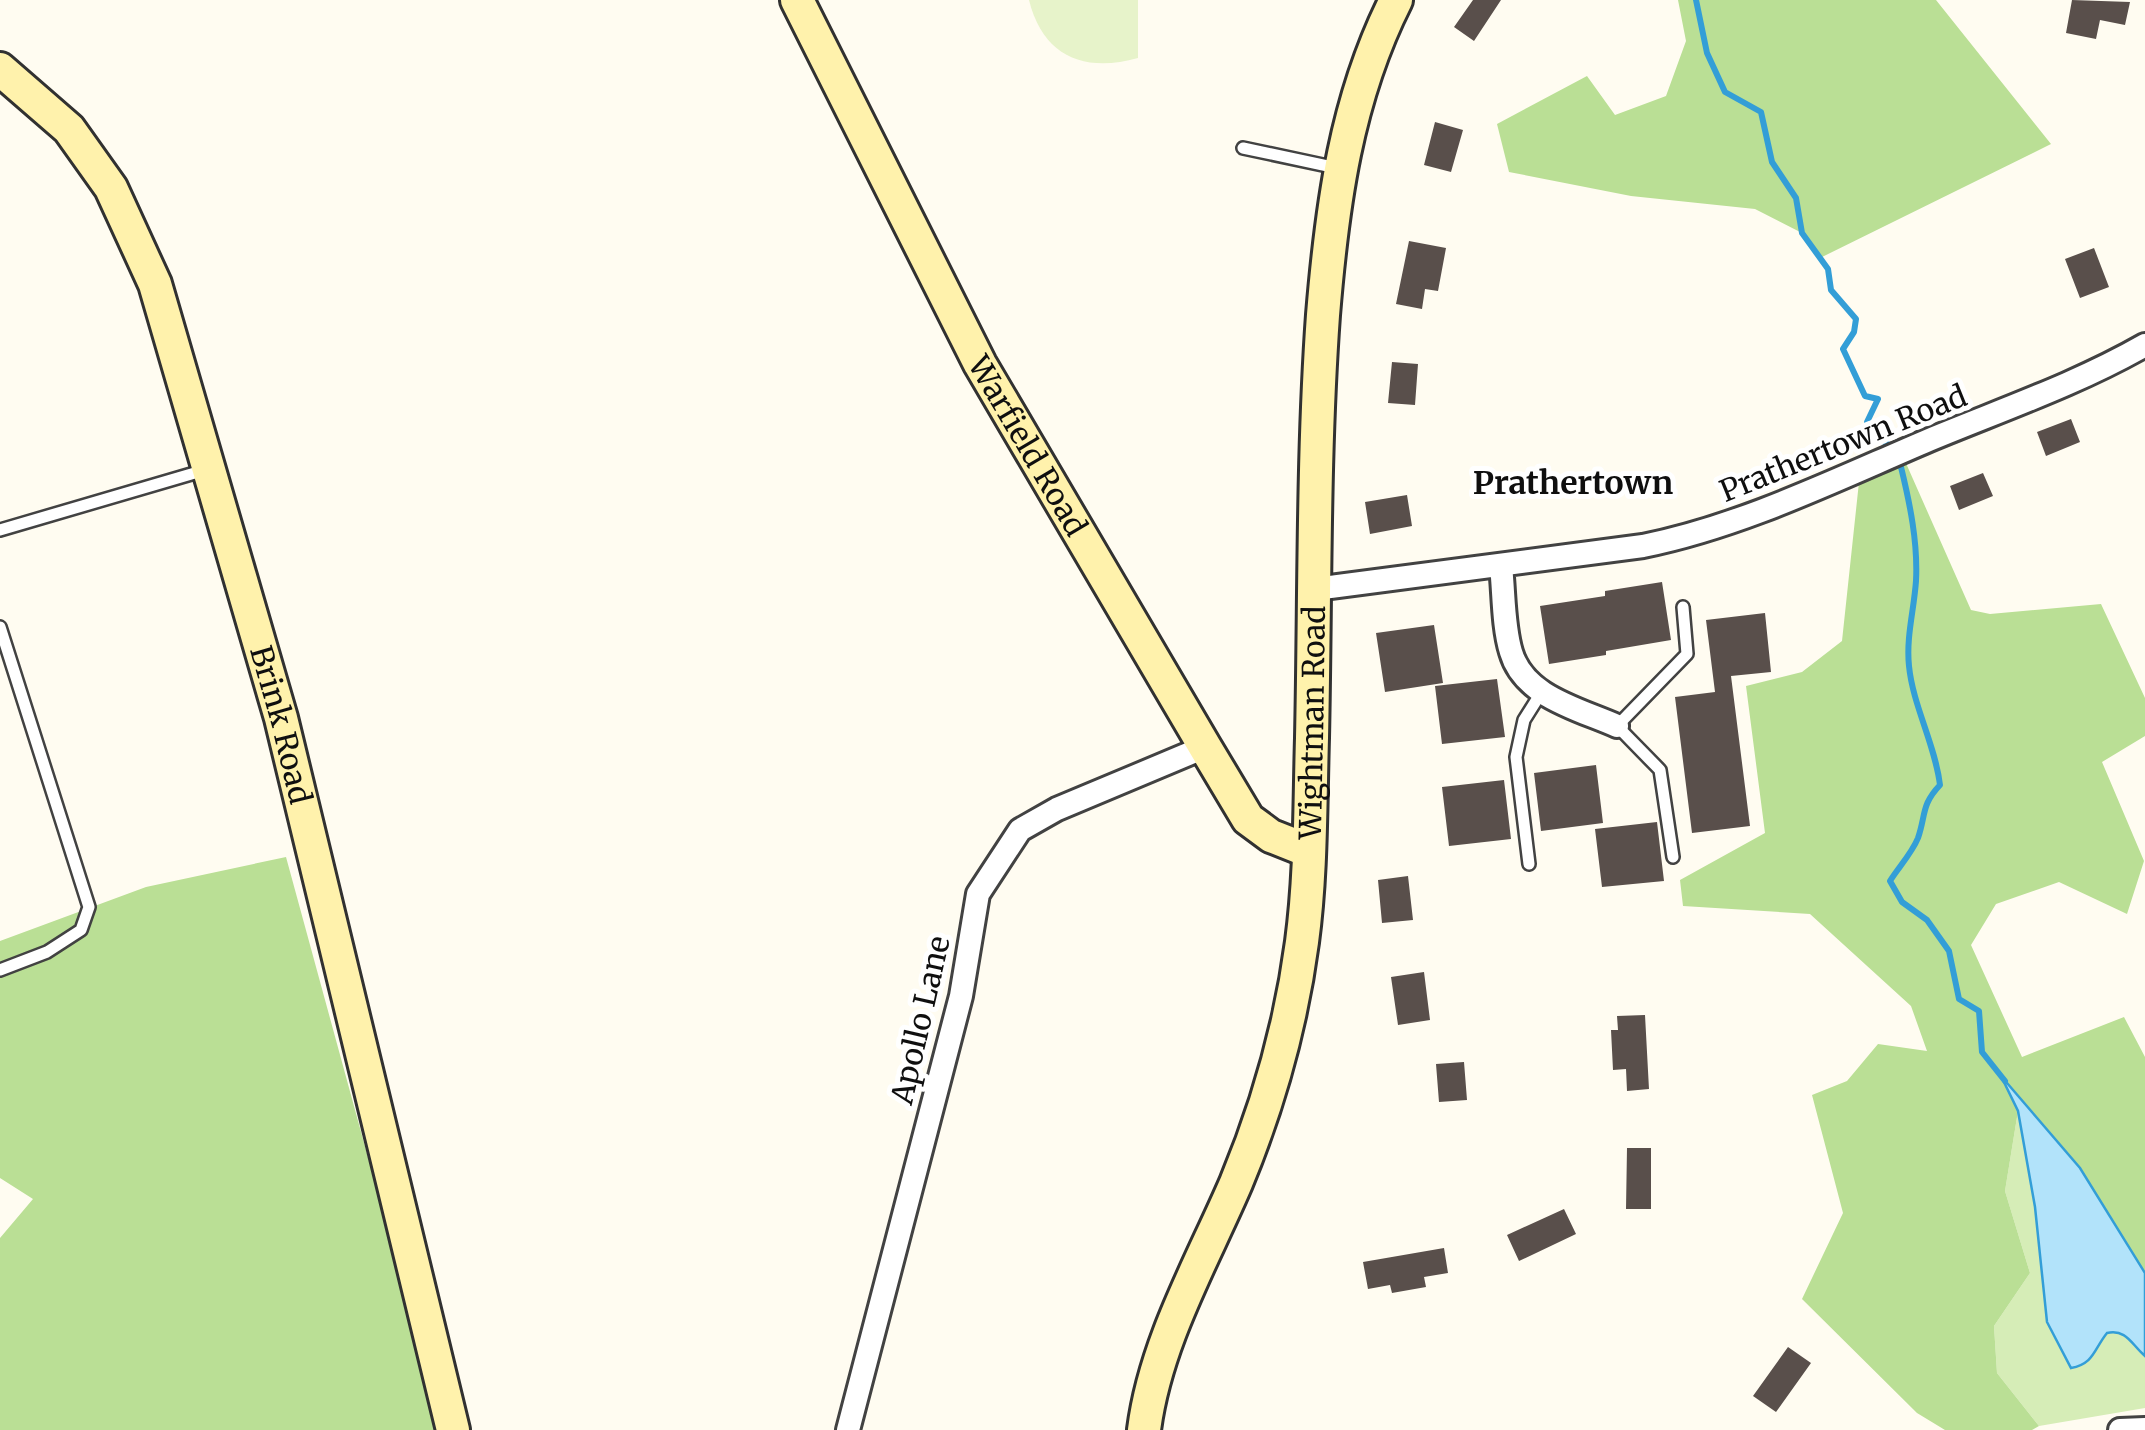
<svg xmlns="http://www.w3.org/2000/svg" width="2145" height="1430" font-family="Merriweather,serif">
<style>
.green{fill:#d6edb7}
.forest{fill:#badf95}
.pitch{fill:#e7f3ca}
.water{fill:#b2e3fa;stroke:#339ed7;stroke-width:2.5}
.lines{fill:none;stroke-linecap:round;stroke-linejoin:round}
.stream{stroke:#339ed7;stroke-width:6}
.building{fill:#594f4b}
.lane-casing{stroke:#424242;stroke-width:16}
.street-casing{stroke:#424242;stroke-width:28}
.secondary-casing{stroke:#313131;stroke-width:38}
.lane{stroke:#fff;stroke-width:11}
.street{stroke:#fff;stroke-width:22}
.secondary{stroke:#fff2ac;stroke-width:32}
.labels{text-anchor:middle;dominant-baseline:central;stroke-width:10;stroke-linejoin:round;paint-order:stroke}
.street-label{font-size:30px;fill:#0f0f0f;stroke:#fff}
.neighbourhood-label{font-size:32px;font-weight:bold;fill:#0f0f0f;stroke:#fff}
</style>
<rect width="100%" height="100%" fill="#fffcf1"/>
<!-- green -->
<path class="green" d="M2018 1111 2145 1273V1408L2039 1426 1997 1373 1994 1326 2030 1273 2005 1191Z"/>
<!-- forest -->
<path class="forest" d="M1678 0H1936L2051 144 1818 259 1802 233 1755 209 1631 196 1509 172 1497 124 1587 76 1615 115 1666 96 1686 41Z
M1905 461 1971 610 1990 614 2101 604 2145 698V736L2102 762 2144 861 2127 914 2059 882 1996 904 1971 945 2022 1057 2124 1017 2145 1057V1273L2080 1168 2024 1102 2018 1111 2005 1191 2030 1273 1994 1326 1997 1373 2039 1426 2032 1430H1945L1917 1413 1802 1299 1843 1213 1812 1095 1847 1081 1878 1044 1927 1051 1911 1006 1810 914 1683 906 1680 880 1765 833 1746 686 1802 672 1842 641 1859 482Z
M286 857 396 1260 434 1430H0V1238L33 1199 0 1178V941L146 887Z"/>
<!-- pitch -->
<path class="pitch" d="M1029 0H1138V58C1085 73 1043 57 1029 0Z"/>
<!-- water -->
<path class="water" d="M2001 1076 2080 1168 2145 1273V1356C2131 1344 2127 1329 2107 1333 2094 1349 2094 1364 2071 1368L2047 1322 2035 1207 2018 1111Z"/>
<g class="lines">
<!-- stream -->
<path class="stream" d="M1696 0 1707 53 1725 92 1761 112 1772 162 1796 198 1802 233 1828 269 1831 290 1856 319 1854 332 1843 349 1865 396 1878 399 1867 422 1868 436 1887 443 1891 448
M1901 467C1910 504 1918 543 1916 581 1914 610 1906 637 1909 666 1913 706 1935 744 1940 785 1921 805 1926 815 1918 838 1912 853 1898 868 1890 881L1902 902 1927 920 1949 951 1959 999 1979 1011 1982 1052 2005 1081"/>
</g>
<!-- building -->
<path class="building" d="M1473 0H1501L1474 41 1454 27Z
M2072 0 2130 2 2125 25 2100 20 2096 39 2066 33Z
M1435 122 1463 130 1451 172 1424 165Z
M1409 241 1446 248 1438 291 1425 289 1422 309 1396 304Z
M2094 248 2109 287 2080 298 2065 259Z
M1392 362 1418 364 1415 405 1388 403Z
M2071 419 2080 442 2046 456 2037 432Z
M1983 473 1993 496 1959 510 1950 486Z
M1407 495 1412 526 1370 534 1365 502Z
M1662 582 1671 640 1606 651V655L1549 664 1540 606 1605 596V591Z
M1765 613 1771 672 1731 676 1750 826 1692 833 1675 697 1715 692 1706 620Z
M1434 625 1443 683 1385 692 1376 633Z
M1497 679 1505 737 1442 744 1435 686Z
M1596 765 1603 823 1541 831 1534 773Z
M1504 780 1511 839 1449 846 1442 787Z
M1657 822 1664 881 1602 887 1595 829Z
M1408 876 1413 920 1382 923 1378 880Z
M1424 972 1430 1020 1398 1025 1391 977Z
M1645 1015 1649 1089 1627 1091 1626 1069 1613 1070 1611 1030H1618L1617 1016Z
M1464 1062 1467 1100 1439 1102 1436 1064Z
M1627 1148H1651V1209H1626Z
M1564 1209 1576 1234 1519 1261 1507 1235Z
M1444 1248 1448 1273 1424 1277 1426 1287 1392 1293 1390 1285 1368 1289 1363 1262Z
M1788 1347 1811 1363 1776 1412 1753 1396Z"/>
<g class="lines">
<!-- lane casing -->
<g class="lane-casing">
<path id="lane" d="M1243 148 1337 168
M0 530 205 470
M0 627 89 907 81 930 47 952 0 970
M1673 857 1660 770 1617 726 1687 654 1683 607
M1529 864 1516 757 1524 720 1541 693"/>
</g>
<!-- street casing -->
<g class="street-casing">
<path id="street" d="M1501 566C1504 593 1503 626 1511 652 1524 697 1579 709 1617 726
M1315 589 1643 546C1742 526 1835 480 1929 440 2001 410 2077 384 2145 345
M848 1430 961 996 978 894 1020 830 1057 809 1205 747
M2120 1430 2145 1429"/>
</g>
<!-- secondary casing -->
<g class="secondary-casing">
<g id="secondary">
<path id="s1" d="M797 0 980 364 1205 747 1248 819 1271 836 1309 851"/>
<path id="s2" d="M0 69 69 129 111 188 155 284 281 718 453 1430"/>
<path id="s3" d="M1144 1430C1155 1343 1202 1262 1236 1183 1268 1106 1291 1025 1302 942 1311 875 1310 806 1312 738 1315 597 1313 456 1323 315 1332 205 1346 99 1396 0"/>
</g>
</g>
<!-- lane -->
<use href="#lane" class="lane"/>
<!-- street -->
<use href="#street" class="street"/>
<!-- secondary -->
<use href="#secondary" class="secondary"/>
</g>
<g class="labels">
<!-- street labels -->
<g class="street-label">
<text transform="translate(1843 443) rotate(-22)">Prathertown Road</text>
<text stroke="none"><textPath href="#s1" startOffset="502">Warfield Road</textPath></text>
<text stroke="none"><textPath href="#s3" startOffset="735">Wightman Road</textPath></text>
<text stroke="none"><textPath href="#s2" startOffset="728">Brink Road</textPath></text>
<text transform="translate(920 1020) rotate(-77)">Apollo Lane</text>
</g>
<!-- neighbourhood labels -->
<g class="neighbourhood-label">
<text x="1573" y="483">Prathertown</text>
</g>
</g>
</svg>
